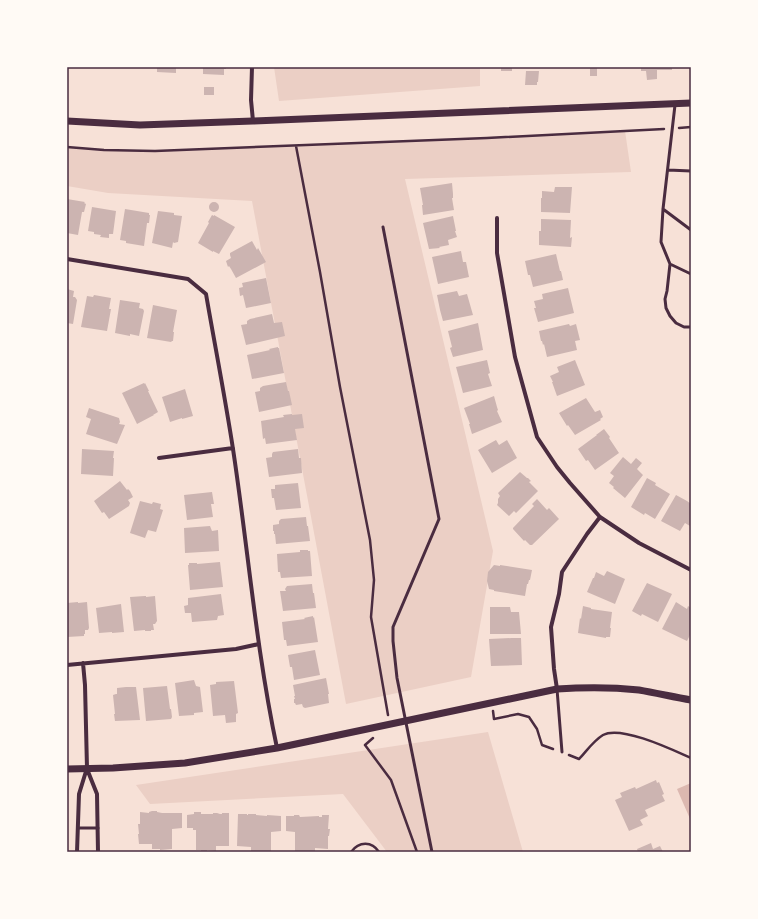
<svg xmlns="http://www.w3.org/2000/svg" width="758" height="919" font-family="Inter,sans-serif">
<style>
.green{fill:#ebcfc5}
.water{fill:#dcb8b0}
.building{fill:#ccb4b1}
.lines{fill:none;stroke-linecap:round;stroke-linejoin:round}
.path{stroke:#4a2c40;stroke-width:2.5}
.service{stroke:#4a2c40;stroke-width:3}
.minor{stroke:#4a2c40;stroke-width:4}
.tertiary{stroke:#4a2c40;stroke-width:7}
.neatline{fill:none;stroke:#4a2c40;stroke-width:1.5}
</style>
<rect width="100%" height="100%" fill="#f7e1d7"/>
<!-- green -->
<path class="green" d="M274 67H480V86L279 101Z
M625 131 631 172 405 179 493 551 471 677 346 704 252 201 108 193 67 186V147L155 151Z
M488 732 523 852H387L343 794 150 804 136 785Z"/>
<!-- water -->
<path class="water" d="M691 783V821L677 789Z"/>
<!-- building -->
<path class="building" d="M157 67H176V73L157 72Z
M203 67H226V69H224V75L203 74Z
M501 67H512V71H501Z
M590 67H597V76H590Z
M641 67H672V70H657V79L647 80 646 71H641Z
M526 71H539L538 82H537V85H525Z
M204 87H214V95H204Z
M452 183 453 194V198H452L454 210 423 215 422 205H423L420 188Z
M555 187H572L570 213 541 212V198H542V191L554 192Z
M67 199 85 202 84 203 86 204 84 212H82L78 235 67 233Z
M209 207a5 5 0 1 1 10 0a5 5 0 1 1-10 0Z
M92 207 116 211 113 234H109V238L100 237 101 235 94 234V232L88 231Z
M125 209 149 213V215H150L149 223H147L144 246 126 243V241L120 240Z
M158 211 174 213V215L182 216 178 242 174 243 173 242 172 248 152 243Z
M212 215 214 216V215L235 227 219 254 213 251V252L198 243 209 223 208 222Z
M453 216 456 231H455L457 237 448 240 449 245 439 247 440 248 429 249 423 223Z
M541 219 571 220 570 238 572 237 571 247 539 245V231H541Z
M252 241 257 250 258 248 266 262 236 278 231 269 229 266 228 267 226 261 231 258 230 255V253Z
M461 251 463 262H466L469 277 438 284 432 257Z
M556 254 560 271H561L563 280 533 287 530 275H528L525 261Z
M266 278 271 303 246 308 243 295 240 296 239 288 243 287 242 283Z
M568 288 574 313 538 322 534 308H536L534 301 543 299 542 294Z
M67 289 74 291 73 297H75L77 300 73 324 67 323Z
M457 291 459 296 467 294 473 315 443 321 440 310 437 295Z
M94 295 111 298 109 309H111L107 331 81 327 87 296 93 297Z
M120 300 140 303 139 308 143 309 144 311 139 336 130 334V336L115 333Z
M153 305 177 310 173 332H174L173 341H172L171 342 147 338Z
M272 314 274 323 282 322 285 336 246 345 241 325 247 324V321L250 319Z
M478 323 483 350 453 357 450 348 452 347 448 331Z
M569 324 570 326 576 324 580 340 575 341 577 350 547 357 544 344 543 345 542 341H541L539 331Z
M278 347V348H279L284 373 252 379 247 355 270 350 269 349Z
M487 360 490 373 488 374 492 386 463 393 456 367Z
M575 360 585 385 557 396 552 382H553L550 376 559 372 557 367Z
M286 382 288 391H289L292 405 259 412 255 392 260 391V388L263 386Z
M144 383V384L145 383 149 391H148L158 412 153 415H154L137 424 122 393Z
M185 389 193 416 182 419V418L170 422 162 397Z
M494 396 497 407 498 410 497 411 502 422 472 434 469 424H470L464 408Z
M586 398 595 412 600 410 603 417 600 419 601 420 575 435 568 425 567 426 559 413Z
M89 408 119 418 120 422 119 424 125 425 117 444 86 434 91 419 86 417Z
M292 414V415L302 414 304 428 295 429 297 440 266 444 265 438 263 439 261 421 284 417 283 415Z
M604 429 610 437 609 438 619 453 595 470 588 460 586 461 578 449 597 435H596Z
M496 440 499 445 507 440 517 458 492 473 478 450Z
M82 449 114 451 113 458H114L113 476 81 474Z
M298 449 299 458H301L302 473 269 477 266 458 272 457V454L273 452Z
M623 457 631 464 636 458 642 463 637 469 643 475 625 498 613 488 614 487 609 483 614 476 610 473Z
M520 472 527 478H528L531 481 529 482 538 491 516 513 514 511 509 516 497 505 498 503V499L500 496 498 493Z
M647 478 656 483 655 485 670 494 655 519 645 513 644 515 631 507Z
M120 481 127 490 128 489 130 491 133 497 128 500 130 503 129 506 109 519 104 512 102 513 94 501Z
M298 483 301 508 276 510 274 498H272L271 489H275V485Z
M212 492 214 504H211L213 517 187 520 184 495Z
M676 495 687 501 691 504V524L690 526 685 523 680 531 661 521Z
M537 499 547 510 549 508 559 519 532 545H530L525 540 524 541 513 529V528L534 506 532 504Z
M140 501 152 504 153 502 161 504 160 509 163 510 156 532 148 530 145 538 130 533Z
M306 517 307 526H308L310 541 276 544 275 534H274V531H273V525L279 524V521L281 519Z
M210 526 212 531 218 530 219 551 185 553 184 528Z
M300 550H308V551H310L312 576 281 578 280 572H278L277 554 300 552Z
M220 562 223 587 190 590 188 565H189V563H197V564Z
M494 565 500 566V565L532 570 530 580H529L528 584H527L525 596 494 591V590L489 589 487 581 488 572Z
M607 571 625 579 615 604 587 592 593 578H594L596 572 604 576Z
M647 583 672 594 658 622 642 614 641 616 632 611Z
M312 584 313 593H314L316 608 283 611 280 591H286L285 589 287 586Z
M221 594 224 615 218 616 217 620 192 622 191 613H185L184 606 188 605V598Z
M145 596H146V597L155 596 157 621 155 624H153L154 630H151V631H145V630L134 631 130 597Z
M78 602V603L87 602 89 628 88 630H85V634H84V636L67 637V603Z
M676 602 687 609 688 606 691 608V633L687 641 662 629Z
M121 604 124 632 112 633V632L99 633 96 608Z
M583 606 591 608V609L612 612 610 628H611L610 637H606V638L578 633 580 618 581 619Z
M490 607H510L511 612H519L521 634H490Z
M313 616V618L314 617 318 642 287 646 286 640H284L282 622 305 619 304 618Z
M512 638H521L522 665 491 666 489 639Z
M315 650 320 675 294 680 292 667H290L288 655Z
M326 678 329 694H328L329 703 305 708 303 707 302 704 296 705 295 703H294V699H295L294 696H295L293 685Z
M194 680 196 686 200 687 203 712 194 713V715L179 716 175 683Z
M234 681 238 713 236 714V722L226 723 225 715 213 716 210 685 216 684V682Z
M167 686 170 709H171L172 717 171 719 146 721 143 688Z
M126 687H136L140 720 115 721 114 714H115L113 695 116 694H117V688Z
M656 780 657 783 659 782 664 794 662 795 665 801 645 810 648 816 640 820 643 825 629 831 615 800 622 797 620 793 635 787 636 789Z
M152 811H157V812L162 813H182V828L172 829V849L160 850V849H152V844H139L138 834H139L138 824H140V812L149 813V812Z
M194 812H201V814H213V813H217L220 814H222V813H229V846H216V851L207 850V852L201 851V850H196V830H193V828H187V815L194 814Z
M238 814H247V815H248V814H256V815L267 816V815L281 816V831L271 832V852H251V847L237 846Z
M294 815H299L300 817 319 816V817H322V815H329L328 829H330L329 836H328V849L315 848V852H295V832L286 831V816H294Z
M651 843 653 849 660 846 663 852H638L637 849Z"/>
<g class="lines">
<!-- path -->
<path class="path" d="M679 128 691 127
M296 146 320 272 340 387 370 540 374 580 371 617 388 715
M67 147 104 150 155 151 487 138 664 129
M493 711 494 719 518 714 529 717 537 729 542 745 553 749
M373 738 365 745 391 780 417 852
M569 755 579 759C586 752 593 741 603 735 621 725 673 750 691 758
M351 852C359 841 372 841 379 852"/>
<!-- service -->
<path class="service" d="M675 105 663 209 661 242 670 264 667 291 665 299 666 308 670 316 676 323 684 327H691
M668 170 691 171
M663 209 691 230
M383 227 439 519 393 627V641L397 678 432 852
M670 264 691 274
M557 689 562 752
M78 828H98"/>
<!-- minor -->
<path class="minor" d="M252 67 251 100 253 121
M497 218V253L515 357 537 437 557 467 570 483 600 517 639 543 691 570
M67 259 188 279 206 294C215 346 225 397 233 449 248 548 256 649 277 748
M159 458 233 448
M67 665 236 649 259 644
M557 689 554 669 551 627 559 594 562 572 587 534 600 517
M87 769 97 794 98 852
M77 852 79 794 87 768 85 685 83 663"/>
<!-- tertiary -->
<path class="tertiary" d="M67 121 140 125 253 121 691 103
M67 769 113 768 185 763 277 748 557 689C585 687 612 687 639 690 656 693 674 697 691 700"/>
</g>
<!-- border -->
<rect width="758" height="919" fill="none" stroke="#fffaf5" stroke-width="136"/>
<rect x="68" y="68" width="622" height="783" class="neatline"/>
</svg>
